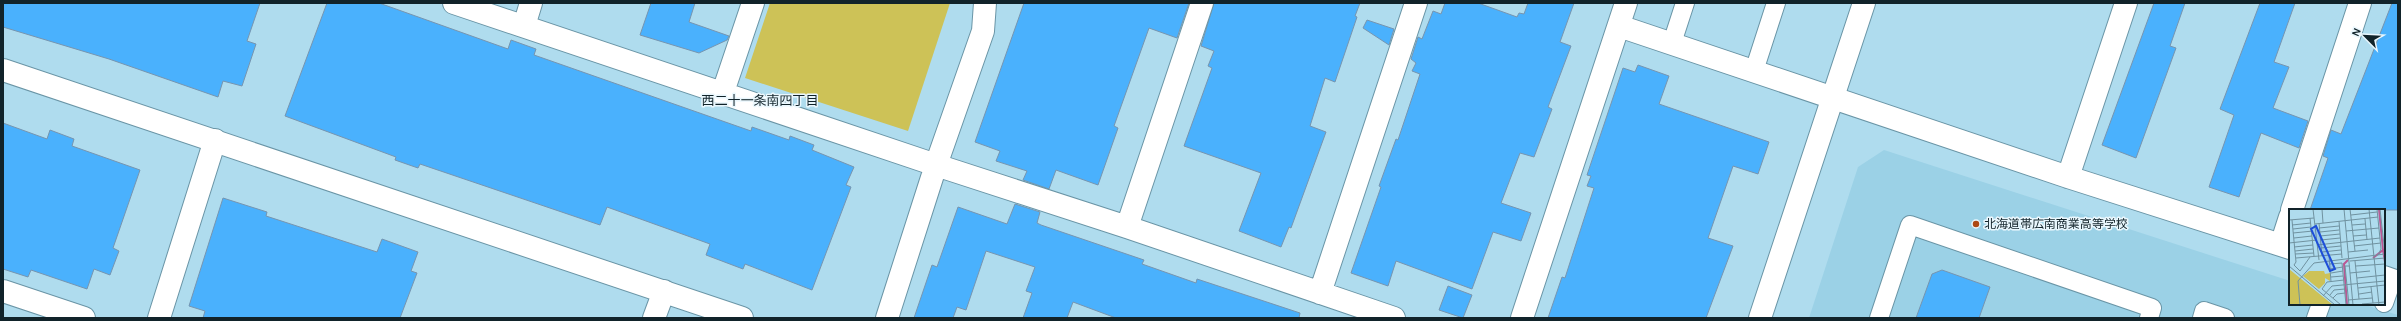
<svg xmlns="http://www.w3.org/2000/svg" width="2401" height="321" font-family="Karla,'Noto Sans JP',sans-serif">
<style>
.built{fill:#9bd1e6}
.green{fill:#cdc257}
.building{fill:#4ab1fd;stroke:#7695b0}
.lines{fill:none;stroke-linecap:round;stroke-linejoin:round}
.service-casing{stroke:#6a95a6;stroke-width:20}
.minor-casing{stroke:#6a95a6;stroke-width:24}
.tertiary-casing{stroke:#6a95a6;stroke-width:24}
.service{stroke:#fff;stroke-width:18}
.minor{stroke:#fff;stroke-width:22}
.tertiary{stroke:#fff;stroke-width:22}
.poi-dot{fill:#ad4914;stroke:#eaf7fd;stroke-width:1.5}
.labels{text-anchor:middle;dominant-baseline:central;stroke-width:3;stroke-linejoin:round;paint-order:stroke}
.poi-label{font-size:12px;fill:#11232a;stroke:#eaf7fd;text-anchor:start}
.neighbourhood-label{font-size:13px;fill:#11232a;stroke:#eaf7fd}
.inset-river{fill:none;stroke:#b95894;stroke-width:2}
.inset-road{fill:none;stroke:#7092a0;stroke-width:1}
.view{fill:#1d4ed8;fill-opacity:0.15;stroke:#1d4ed8;stroke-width:2}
.inset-edge{fill:none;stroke:#11232a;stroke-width:2}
</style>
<rect width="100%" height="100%" fill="#afdcee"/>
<!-- built -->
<path class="built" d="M1884 150 2290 281V304H2362L2398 315V318H1809L1858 167Z"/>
<!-- green -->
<path class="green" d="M770 3H950L908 131 745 78Z"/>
<!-- building -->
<path class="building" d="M3 3H260L247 41 256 44 242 86 223 81 218 97 109 59 3 27Z
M327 3H379L508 49 511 40 536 49 534 55 751 131 752 127 789 140 790 136 814 145 812 150 854 167 846 185 851 187 812 290 745 264 743 269 706 255 710 244 607 207 600 225 420 164 418 168 395 160 396 157 285 116Z
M651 3H695L689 22 729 36 727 40 699 53 640 35Z
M1024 3H1189L1177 38 1149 28 1114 126 1118 128 1098 185 1056 170 1049 189 1023 180 1027 171 996 161 1000 151 975 142Z
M1214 3H1360L1355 16 1357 17 1335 82 1325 78 1310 126 1326 132 1291 228 1289 227 1281 247 1239 231 1261 173 1184 146 1212 68 1208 66 1214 51 1201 46Z
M1445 3H1478L1517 17 1519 13 1524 14 1528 3H1574L1560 42 1571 46 1548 107 1552 109 1534 157 1520 153 1501 203 1531 213 1521 241 1493 232 1472 289 1396 261 1388 286 1351 273 1381 187 1379 186 1396 139 1398 140 1420 74 1412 71 1416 63 1411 59 1418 37 1422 39 1433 11 1441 14Z
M2154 3H2185L2170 46 2176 48 2136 158 2102 145Z
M2260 3H2295L2274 62 2289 67 2273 108 2308 121 2299 148 2261 133 2239 197 2209 187 2234 115 2220 109Z
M2392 3H2398V210H2310L2328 158 2323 156 2331 130 2341 134Z
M1367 20 1394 29 1389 45 1363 28Z
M1638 65 1669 76 1659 104 1769 142 1758 174 1733 166 1708 238 1733 246 1706 318H1548L1562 277 1565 278 1594 188 1587 186 1591 176 1587 175 1623 68 1635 72Z
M3 123 47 139 50 130 74 139 72 146 140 170 113 248 119 251 110 275 94 269 87 289 31 270 28 277 3 269Z
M223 198 267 212 266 216 377 252 382 239 418 252 411 271 417 273 400 318H203L205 311 189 306Z
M1015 204 1040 212 1037 223 1041 225 1144 260 1142 264 1196 283 1197 279 1300 313 1299 318H1116L1073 302 1067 318H1023L1032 293 1026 291 1035 267 986 251 966 310 957 307 953 318H914L932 265 937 267 958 207 1007 224Z
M1942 270 1990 287 1979 318H1916L1932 274Z
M1448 286 1472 295 1463 318 1439 310Z"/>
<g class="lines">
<!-- service casing -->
<g class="service-casing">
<path id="service" d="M1672 43 1685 3
M1754 71 1776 3
M2384 303 2392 280
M1879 318 1910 225 2152 308 2149 318
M2202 318 2204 311 2225 318
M2316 318 2321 304"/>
</g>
<!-- minor casing -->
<g class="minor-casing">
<path id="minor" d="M454 3 936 165 1127 227 1394 318
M524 26 531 3
M1619 26 2068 177 2290 248
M723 92 753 3
M2068 177 2126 3
M2292 210 2360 3
M1127 227 1202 3
M2281 245 2290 217
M2384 277 2398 282
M3 291 84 318
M1320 293 1416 3
M159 318 215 140
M654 318 664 291
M887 318 936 165 983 31 985 3
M1522 318 1626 3"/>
</g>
<!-- tertiary casing -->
<g class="tertiary-casing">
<path id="tertiary" d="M3 70 742 318
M1760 318 1864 3"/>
</g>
<!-- service -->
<use href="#service" class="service"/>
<!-- minor -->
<use href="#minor" class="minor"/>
<!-- tertiary -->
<use href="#tertiary" class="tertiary"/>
</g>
<!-- markers -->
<circle class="poi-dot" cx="1976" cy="224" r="4"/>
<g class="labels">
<!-- poi labels -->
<g class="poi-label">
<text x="1984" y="224">北海道帯広南商業高等学校</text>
</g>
<!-- neighbourhood labels -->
<g class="neighbourhood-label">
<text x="760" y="100">西二十一条南四丁目</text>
</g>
</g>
<!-- overview -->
<g transform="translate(2289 209)">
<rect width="96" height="96" fill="#afdcee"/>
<path d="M0 60 44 96H0ZM20 62H35L36 65 41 64V72L36 69V74L30 80 14 67Z" fill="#cdc257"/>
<path class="inset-river" d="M94 41 96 53M84 49 94 41 90 0M58 96 55 55 59 51"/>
<path class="inset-road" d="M24 0 30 51M33 0 34 14M55 0 64 96M61 0 66 42M80 0 90 96M88 0 92 40 89 46M91 0 96 45M62 6 88 3M21 9 25 47M76 10 78 31M0 11 25 9M3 11 7 53 5 56 11 62 21 48M50 12 53 49M30 14 33 47M26 15 89 8M3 16 22 14M63 16 76 15M30 19 50 17M4 20 22 18M57 22 90 19M31 23 50 21M4 24 24 22M31 27 51 25M64 27 77 26M5 29 23 27M32 31 51 29M0 34 28 31M28 36 91 29M65 37 92 34M5 38 24 36M32 39 52 37M6 42 24 40M33 43 52 41M59 43 79 41M6 45 25 44M40 46 42 73M7 49 53 45M61 52 96 49M66 52 70 90M41 55 53 54 57 96M0 57 46 96M67 57 96 55M41 60 54 58M42 64 54 62M61 64 81 62M42 68 54 67M68 69 96 66M82 78 84 94M69 79 96 76M70 85 83 83M41 86 45 81 56 80M34 87 43 77 96 72M44 89 48 85 56 84M59 91 83 89M73 95 96 93M11 96 9 72 25 54 96 45M52 96 33 80 38 73 55 71M60 96 56 57H61"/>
<path class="view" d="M27 17 46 60 41 62 22 20Z"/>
<rect width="96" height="96" class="inset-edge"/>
</g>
<!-- border -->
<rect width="2401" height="321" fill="none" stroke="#11232a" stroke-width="8"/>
<!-- north arrow -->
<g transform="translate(2365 36) rotate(294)" stroke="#eaf7fd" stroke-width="3" paint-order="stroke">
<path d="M0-3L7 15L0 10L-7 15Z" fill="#11232a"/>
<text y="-6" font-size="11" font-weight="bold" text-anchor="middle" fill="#11232a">N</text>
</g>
</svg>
